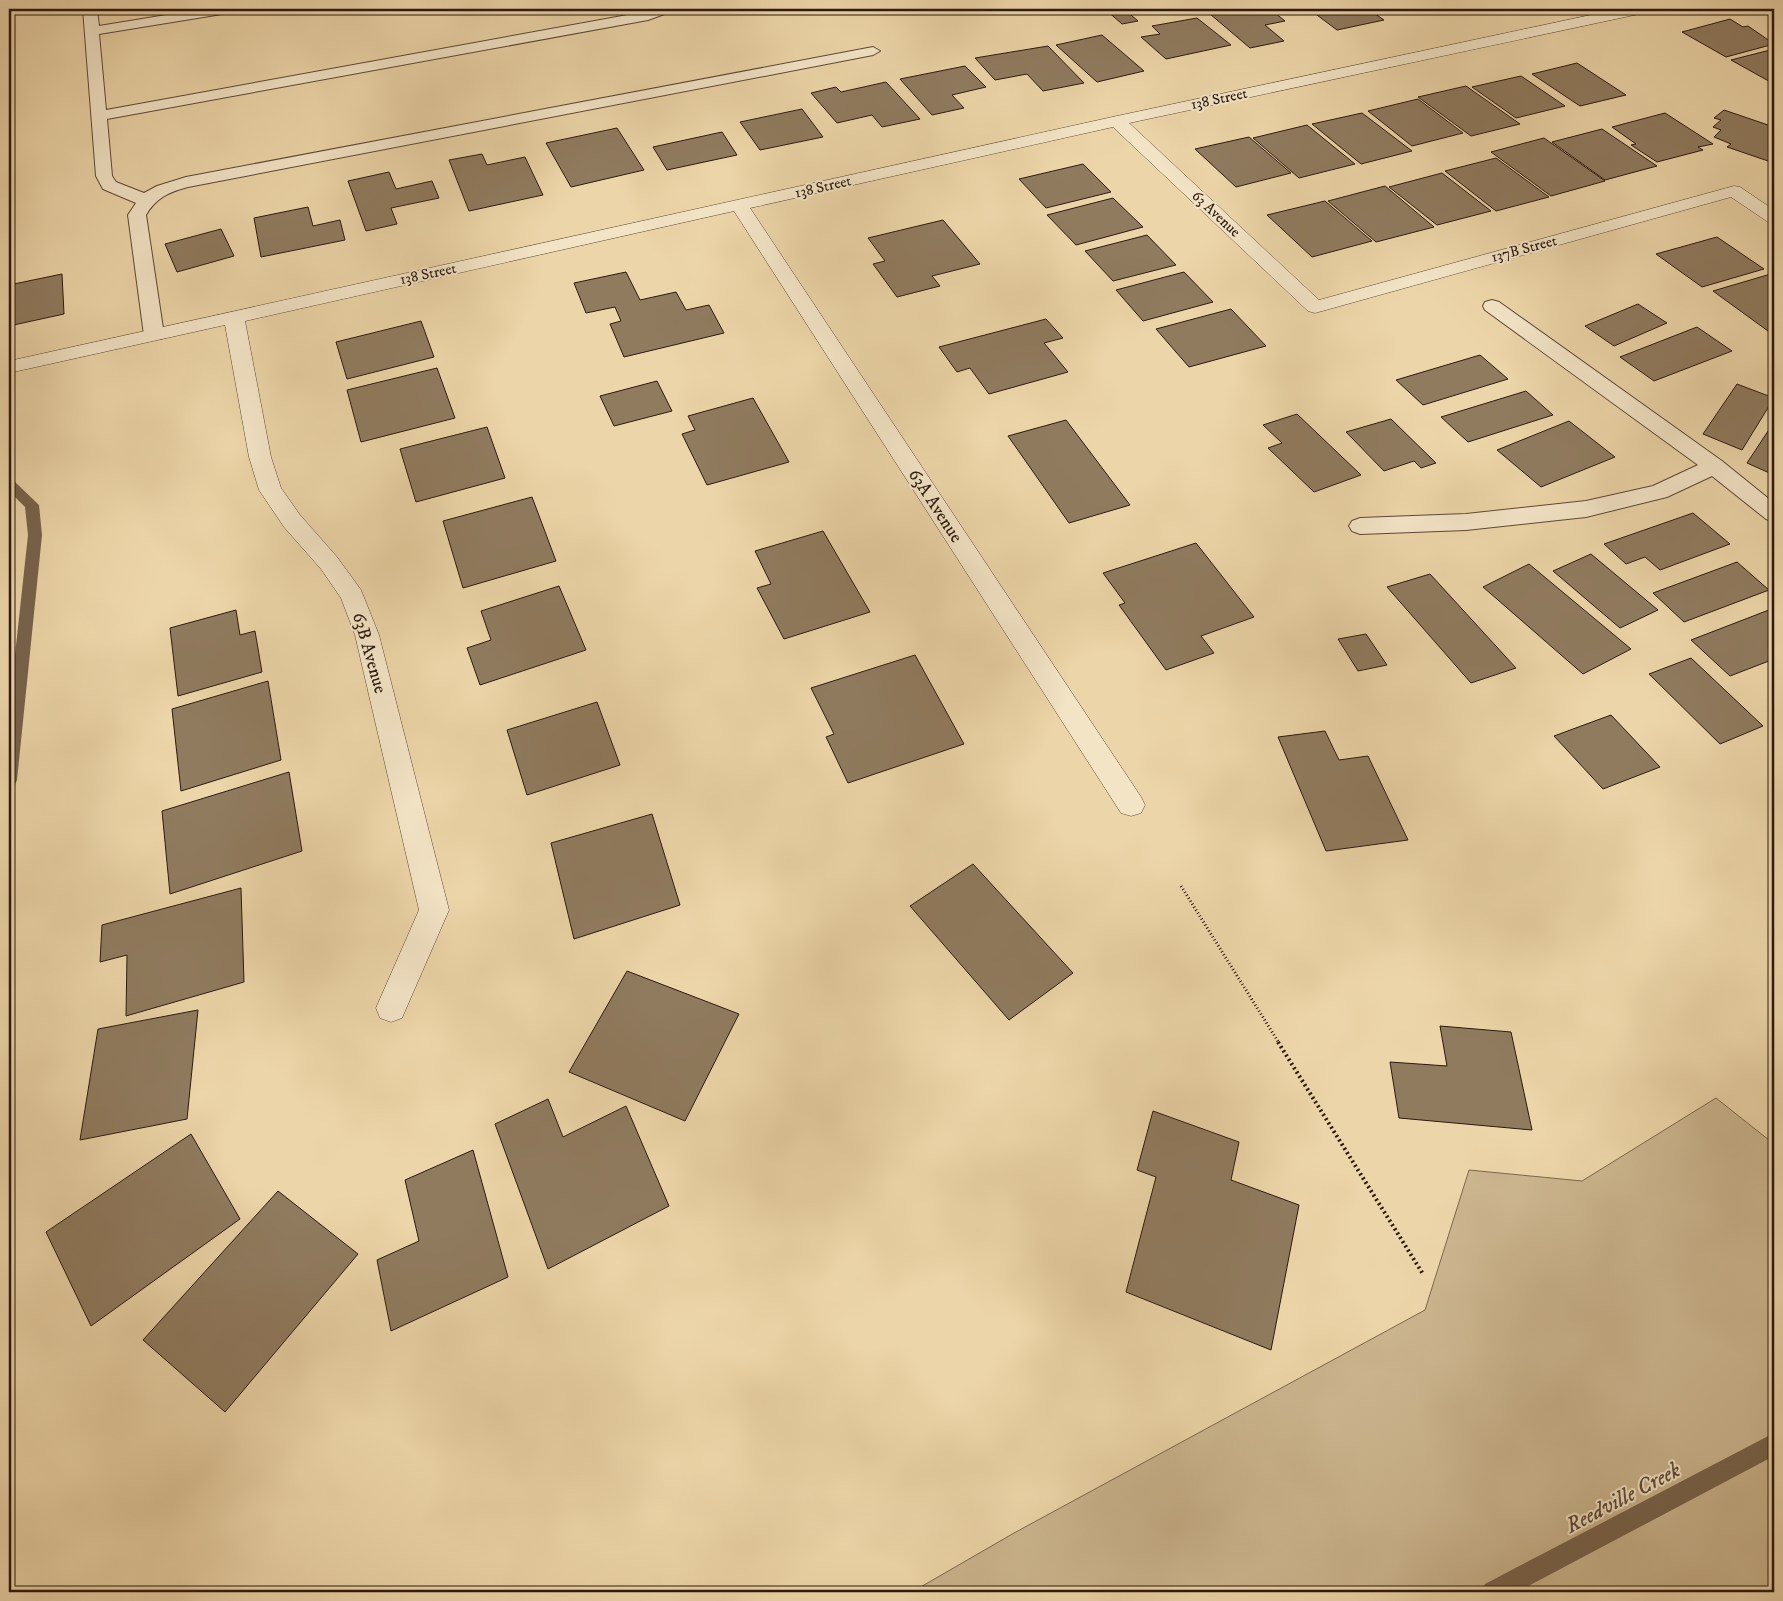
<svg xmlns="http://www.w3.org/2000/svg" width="1783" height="1601" font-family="'IM FELL DW Pica',serif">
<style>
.green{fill:#cbb58e;stroke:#7c674f}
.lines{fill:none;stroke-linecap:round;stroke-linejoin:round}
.stream{fill:#78634c;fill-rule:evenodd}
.building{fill:#907b5f;stroke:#2c1910}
.lane-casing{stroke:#5c4836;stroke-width:2}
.street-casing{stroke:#5c4836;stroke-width:1}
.path-far1{stroke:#2c1910;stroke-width:3;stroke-dasharray:1 2.5;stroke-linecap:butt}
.path{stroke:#2c1910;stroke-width:4;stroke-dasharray:2 3;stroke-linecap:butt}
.lane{fill:#f3e4c6;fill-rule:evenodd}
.street{fill:#f3e4c6;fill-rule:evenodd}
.labels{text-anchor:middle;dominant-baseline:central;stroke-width:4;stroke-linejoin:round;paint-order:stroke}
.far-street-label{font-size:15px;fill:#2c1910;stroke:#f3e4c6}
.street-label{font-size:18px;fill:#2c1910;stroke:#f3e4c6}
.near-water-label{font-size:22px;font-style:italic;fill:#5f4b38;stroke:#f3e4c6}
</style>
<rect width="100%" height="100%" fill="#ecd5a8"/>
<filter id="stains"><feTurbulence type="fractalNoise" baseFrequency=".004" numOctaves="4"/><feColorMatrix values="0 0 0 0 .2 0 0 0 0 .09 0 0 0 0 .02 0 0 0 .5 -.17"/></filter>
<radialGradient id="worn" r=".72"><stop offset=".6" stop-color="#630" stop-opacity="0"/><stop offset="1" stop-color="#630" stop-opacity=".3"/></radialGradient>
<!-- green -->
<path class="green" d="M1716 1098 1774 1144V1592H912L1014 1533 1425 1310 1469 1170 1582 1181Z"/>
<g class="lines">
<!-- stream -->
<path class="stream" d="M9 480 14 481 39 505 42 535 17 780 15 785 9 787V710L28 535 25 507 9 491Z
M1774 1433V1456L1517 1592H1481L1485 1584Z"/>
</g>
<!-- building -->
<path class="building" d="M1124 9 1138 21 1122 24 1106 10Z
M1235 9H1270L1285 21 1265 25 1284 41 1250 48 1210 14Z
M1330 9H1368L1384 20 1337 30 1313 12Z
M1387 9H1415L1394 13Z
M1197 18 1231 45 1166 59 1141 37 1160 34 1152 26Z
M1730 19 1743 27 1748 26 1774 44 1726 57 1682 32Z
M1102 35 1144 71 1097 82 1056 45Z
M1048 46 1084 83 1043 91 1027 74 995 80 975 58Z
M1774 49V84L1731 60Z
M1577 63 1626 95 1580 106 1532 74Z
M965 66 986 87 952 95 964 108 932 115 900 79Z
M1521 76 1565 106 1516 118 1472 87Z
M886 82 920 119 882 127 872 115 837 123 811 93 836 87 841 92Z
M1466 86 1520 124 1471 136 1418 97Z
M1418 99 1463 133 1412 146 1368 111Z
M802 109 823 137 760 150 740 122Z
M1724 110 1774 127V163L1727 147 1731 144 1714 137 1721 130 1713 127 1721 120 1714 118Z
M1362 113 1412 151 1361 164 1312 124Z
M1665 113 1713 144 1698 147 1703 150 1657 162 1631 145 1636 144 1612 127Z
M1307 125 1355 164 1299 178 1253 138Z
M617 128 644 170 571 187 546 143Z
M1602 129 1657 166 1605 180 1552 142Z
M722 132 737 155 667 170 653 147Z
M1249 137 1291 173 1236 187 1195 149Z
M1544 138 1605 181 1551 196 1491 152Z
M482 154 487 165 525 157 543 195 469 211 449 160Z
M1496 158 1549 197 1496 211 1445 171Z
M1083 164 1111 192 1046 208 1019 179Z
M389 172 396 189 432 181 439 198 391 208 397 224 366 231 348 181Z
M1442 173 1491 211 1437 225 1389 187Z
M1385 186 1434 227 1376 242 1328 201Z
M1113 198 1143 227 1076 245 1047 215Z
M1325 201 1372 241 1312 257 1267 215Z
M308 207 313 226 340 220 345 240 261 257 254 218Z
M943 220 980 264 932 276 940 286 897 297 873 264 885 261 868 238Z
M221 229 234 256 177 272 165 244Z
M1147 235 1176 265 1113 281 1085 251Z
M1717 237 1764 269 1702 287 1656 254Z
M626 272 640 300 676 292 686 310 709 305 724 333 624 357 610 324 621 321 615 307 586 313 574 283Z
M1184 272 1213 302 1143 321 1116 290Z
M1774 273V329L1768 331 1713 291Z
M62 274 64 314 9 326V285Z
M1638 304 1667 323 1614 346 1585 326Z
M1231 309 1266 346 1189 367 1156 329Z
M1046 319 1063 338 1044 343 1068 372 989 394 970 368 957 372 939 347Z
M421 321 434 357 347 379 336 342Z
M1697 327 1732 351 1654 381 1620 357Z
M1480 355 1508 379 1423 405 1396 380Z
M437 368 455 418 361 442 347 390Z
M657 381 672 411 614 426 600 396Z
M1737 384 1774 398 1742 450 1703 434Z
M1526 391 1553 415 1468 442 1441 417Z
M753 398 789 462 707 485 682 434 695 430 688 416Z
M1297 414 1361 475 1314 492 1268 448 1282 443 1263 425Z
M1391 419 1436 463 1421 468 1414 461 1384 471 1346 432Z
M1066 420 1130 505 1069 523 1008 436Z
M1569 421 1615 457 1541 487 1497 450Z
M1774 422V475L1747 463Z
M487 427 505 478 416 502 400 449Z
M532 497 556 561 463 588 443 521Z
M1693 513 1730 544 1660 570 1645 557 1626 564 1604 544Z
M823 531 870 612 784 639 757 588 771 584 755 551Z
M1196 543 1254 617 1201 636 1214 653 1166 670 1119 605 1125 603 1103 573Z
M1591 554 1658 610 1620 628 1553 571Z
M1737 562 1769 590 1684 622 1653 593Z
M1529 564 1631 649 1583 674 1483 587Z
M1430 574 1516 668 1471 683 1387 587Z
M559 586 586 650 480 685 467 648 491 640 481 611Z
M1774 608V659L1730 676 1691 640Z
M236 610 240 635 255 631 262 672 178 696 170 628Z
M1366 634 1387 665 1358 671 1338 639Z
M915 655 964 744 848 783 826 737 834 734 811 688Z
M1691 658 1763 726 1720 744 1649 674Z
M268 681 281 760 181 791 172 709Z
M597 702 620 765 527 795 507 730Z
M1611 715 1660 767 1603 789 1554 736Z
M1325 731 1339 760 1368 756 1408 840 1326 851 1278 737Z
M289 772 302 851 170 894 162 811Z
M652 814 680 905 574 939 551 843Z
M973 864 1073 973 1009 1020 910 906Z
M241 888 244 982 126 1016 127 955 100 962 102 925Z
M627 971 739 1014 685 1121 569 1072Z
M198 1010 187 1119 80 1140 98 1029Z
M1440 1026 1511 1032 1532 1130 1399 1118 1390 1062 1447 1066Z
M548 1099 563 1137 626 1106 669 1206 548 1269 495 1124Z
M1153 1111 1239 1142 1231 1180 1299 1205 1271 1350 1126 1292 1156 1177 1137 1170Z
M191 1134 240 1219 91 1326 46 1232Z
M473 1150 508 1277 391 1331 377 1260 419 1241 405 1180Z
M278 1191 358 1254 225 1412 143 1340Z"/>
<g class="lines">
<!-- lane casing -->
<g class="lane-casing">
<path id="lane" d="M83 9H97L99 26 203 9H235L228 13 99 34 106 110 644 12 653 9H672L670 12 648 20 107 119 112 176 116 182 144 193 157 186 186 177 873 47 880 51 873 55 188 187C169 192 156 198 146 215L164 335 161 339H147L144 335 128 215 136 203 103 189 96 176Z
M1492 300 1499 302 1722 461 1774 503V522L1766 519 1712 476 1667 497 1586 517 1466 530 1360 534 1352 531 1349 526 1352 521 1360 518 1466 514 1586 501 1653 486 1698 465 1485 310 1483 306 1485 302Z"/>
</g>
<!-- street casing -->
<g class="street-casing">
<path id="street" d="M1619 9H1647L1639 14 1129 123 1319 300 1734 186 1740 187 1774 210V223L1768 222 1731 197 1315 313 1308 311 1113 127 750 208 1141 797 1145 805 1141 813 1131 816 1121 813 734 211 245 321 271 457 281 488 300 515 337 557 361 590 379 635 449 910 402 1018 391 1022 380 1018 376 1008 419 910 355 635 341 598 321 569 284 527 259 490 249 457 225 325 9 373V361L1117 116Z"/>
</g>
<!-- path-far1 -->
<path class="path-far1" d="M1181 886 1279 1043"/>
<!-- path -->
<path class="path" d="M1278 1042 1423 1274"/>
<!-- lane -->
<use href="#lane" class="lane"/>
<!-- street -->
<use href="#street" class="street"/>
</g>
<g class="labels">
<!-- far-street labels -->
<g class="far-street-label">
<text transform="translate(1219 99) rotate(-12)">138 Street</text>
<text transform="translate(823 187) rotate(-13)">138 Street</text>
<text transform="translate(1216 214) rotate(43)">63 Avenue</text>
<text transform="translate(1524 249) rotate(-15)">137B Street</text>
<text transform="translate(428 274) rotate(-12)">138 Street</text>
</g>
<!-- street labels -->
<g class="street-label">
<text transform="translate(935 506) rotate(57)">63A Avenue</text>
<text transform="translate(369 653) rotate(74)">63B Avenue</text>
</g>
<!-- near-water labels -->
<g class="near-water-label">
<text transform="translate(1623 1498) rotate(-28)">Reedville Creek</text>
</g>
</g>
<!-- margin -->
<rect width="1783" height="1601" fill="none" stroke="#ecd5a8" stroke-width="30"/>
<rect x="10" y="10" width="1763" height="1581" fill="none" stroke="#2c1910" stroke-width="2.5"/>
<rect x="15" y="15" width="1753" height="1571" fill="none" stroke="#2c1910"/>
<rect width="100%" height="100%" filter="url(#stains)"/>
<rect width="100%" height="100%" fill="url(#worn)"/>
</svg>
